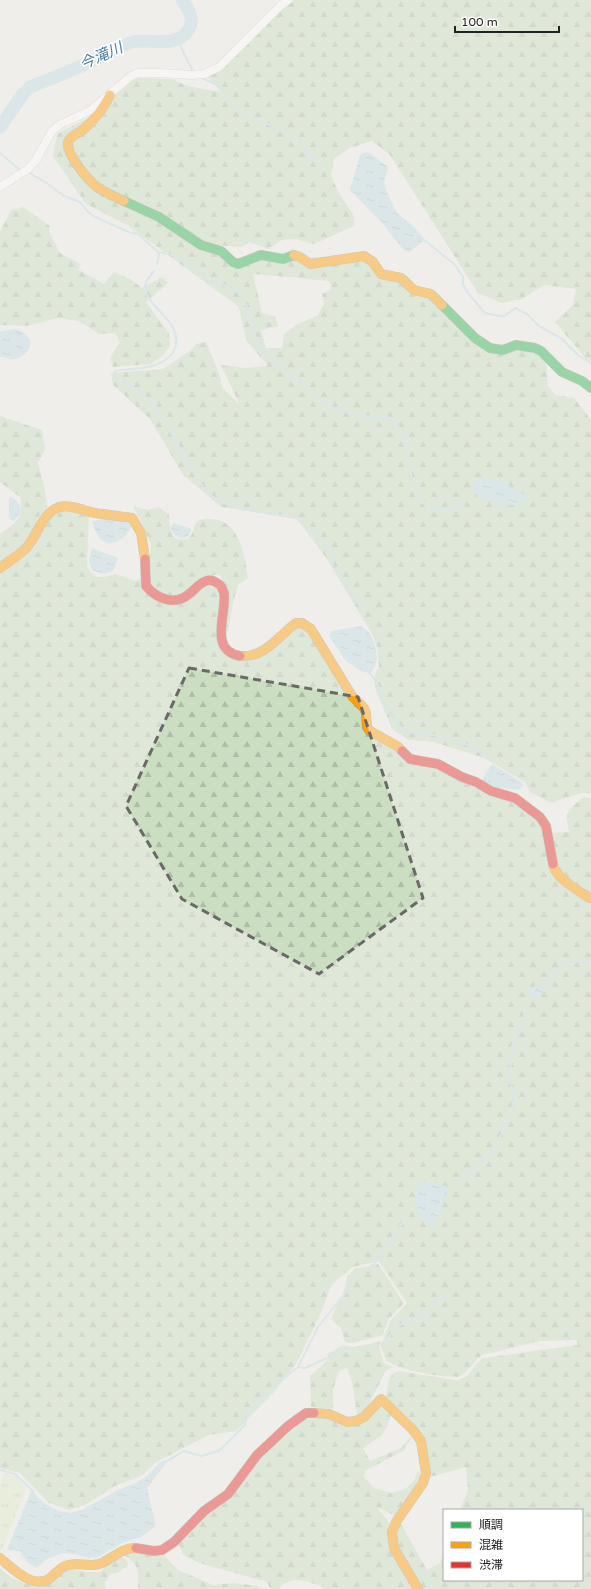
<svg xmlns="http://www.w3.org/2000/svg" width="591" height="1589" font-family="'Varela Round','Noto Sans JP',sans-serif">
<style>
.grass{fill:url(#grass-tufts)}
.forest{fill:url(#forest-firs);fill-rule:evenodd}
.water{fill:url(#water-ripples)}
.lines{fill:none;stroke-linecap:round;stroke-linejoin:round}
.stream{stroke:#bfdbe3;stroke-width:2}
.river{stroke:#bfdbe3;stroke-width:13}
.street-casing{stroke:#c9c8c7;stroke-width:9}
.fast-casing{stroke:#999a82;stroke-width:10}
.slow-casing{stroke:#999a82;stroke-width:10}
.jam-casing{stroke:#999a82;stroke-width:10}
.street{stroke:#fdfcfc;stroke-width:8}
.fast{stroke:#30b455;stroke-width:9}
.slow{stroke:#ff9f0a;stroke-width:9}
.jam{stroke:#e5322d;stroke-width:9}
.marked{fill:none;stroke:#6a6968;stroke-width:3;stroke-dasharray:8 5;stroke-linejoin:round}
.labels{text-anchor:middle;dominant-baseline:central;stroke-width:3.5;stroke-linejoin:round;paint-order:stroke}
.water-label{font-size:15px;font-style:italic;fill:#4a7aab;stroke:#fff}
</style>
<defs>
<pattern id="grass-tufts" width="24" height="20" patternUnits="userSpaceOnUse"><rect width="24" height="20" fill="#ddeccb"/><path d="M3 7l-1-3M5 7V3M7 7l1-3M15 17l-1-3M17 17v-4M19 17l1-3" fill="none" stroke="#bdcaae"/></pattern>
<pattern id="forest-firs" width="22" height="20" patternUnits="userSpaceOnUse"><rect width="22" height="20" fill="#cbdec1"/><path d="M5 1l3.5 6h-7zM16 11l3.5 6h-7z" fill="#aebea6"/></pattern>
<pattern id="water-ripples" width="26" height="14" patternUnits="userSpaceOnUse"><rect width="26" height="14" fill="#bfdbe3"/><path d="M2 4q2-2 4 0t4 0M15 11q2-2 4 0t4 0" fill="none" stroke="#a4bcc2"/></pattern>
</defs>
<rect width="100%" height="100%" fill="#f0eeeb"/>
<!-- grass -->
<path class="grass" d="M4 1473 17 1477 26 1489 1 1551 0 1550V1485Z"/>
<!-- forest -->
<path class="forest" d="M294 0H591V361L587 360 555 322 573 305 576 289 544 285 522 299 502 303 478 293 390 155 372 141 350 148 334 159 331 176 340 195 353 214 354 226 314 244 295 239 282 240 268 249 249 242 242 247 213 245 233 263 257 258 361 257 398 280 432 297 482 344 520 346 546 358 548 386 556 395 574 398 589 417 591 422V793H581L551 803 530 792 525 782 484 758 434 742 409 740 392 729 375 688V674L379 667 377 647 372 634 327 559 297 519 221 507 183 475 150 419 113 385 111 373 163 369 191 350 196 344 206 342 220 376 222 387 240 405 221 365 245 368 268 366 246 340 239 307 127 225 86 204 53 156 57 134 91 116 133 78 172 79 187 86 221 92 208 77C242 57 263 22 294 0ZM253 274 329 281 332 289 322 294 324 304 318 315 298 324 284 334 282 348H266L261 330 278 326 275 316 262 313Z
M23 207 50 226 49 231 60 253 80 264 79 270 104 284 114 272 132 280 142 288 162 277 168 283 146 302 169 333 170 345 163 356 151 364 113 367 110 358 120 342 115 333 100 334 78 321 58 318 26 326 0 325V232L11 210Z
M0 416 42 430 45 449 38 463 44 485 47 507 37 519 33 530 22 547 0 564V534C17 522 24 518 20 497L0 482Z
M133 506 147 510 159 507 169 515C170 530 169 542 188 539 190 537 192 534 193 531 195 527 194 524 198 521 202 518 209 519 213 519 240 521 245 558 248 578L238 585 233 603 228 631H227L225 629V584L220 575 217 574 209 577 219 588 220 642 242 658 296 624 303 625 362 709 369 733 438 766 515 799 536 816 547 833 569 832C564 811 568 810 584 797L591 798V1589H422L396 1545V1533L400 1522 427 1570 440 1563 444 1551V1580H582V1510H460L468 1490 466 1467 430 1477 423 1437 386 1399 388 1383 392 1374 398 1371 455 1380C472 1378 471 1366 483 1358L578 1345 576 1340 540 1341 482 1355C474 1361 468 1373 458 1377 435 1376 406 1372 386 1361L381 1346 390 1321 407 1303 379 1261 353 1267 332 1284 320 1315 296 1364 273 1393 236 1431 209 1435 156 1462 143 1475 115 1486 87 1504 69 1510 49 1503 20 1473 0 1468V571L46 520 60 510 89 515 87 566 91 573 98 577H105L115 574 136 581 143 577 148 573 151 544Z
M378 1264 404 1303 388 1320 383 1335 353 1343 345 1342 341 1328 331 1319 344 1291 347 1277 354 1269Z
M380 1341 379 1346 384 1363 393 1367 385 1372 368 1406 357 1416 353 1386 347 1368 339 1371 333 1389V1409L311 1407 310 1376 329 1359 327 1354 343 1345 355 1347 365 1345Z
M380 1406 391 1416 386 1429 381 1436 363 1448 370 1461 401 1448 410 1437 412 1438 406 1446 405 1450 365 1471 364 1477 374 1488 391 1493 405 1489 414 1481 418 1470 420 1477 414 1489 395 1516 380 1508 378 1509 392 1526 413 1589H322L321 1586C305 1581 292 1574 279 1589H270L267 1582 199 1563 183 1555 178 1543 260 1458 307 1417H328L347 1425Z
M132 1551 162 1553 178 1570 213 1585 234 1583 257 1586 264 1589H138C139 1571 139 1564 124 1555Z
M120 1556 127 1560 128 1566 117 1573 110 1574 105 1583 106 1589H0V1568L10 1577 25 1584 69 1569 87 1572H100L109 1563Z"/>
<!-- water -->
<path class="water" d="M366 152 371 154 388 167 384 183 386 191 397 213 413 226 424 239 423 241 409 252 403 249 382 223 350 190 360 155Z
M16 329C21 331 27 334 29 339 34 348 22 359 13 359 9 359 4 357 0 357V331Z
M481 477C493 481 521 486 527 498 518 513 491 500 478 498L476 496 473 486Z
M11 497C23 503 24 514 13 521L10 519 9 516V499Z
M108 519 122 521 132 525C127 538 110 552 98 536 95 532 94 526 92 521Z
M174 523 191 529C190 543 172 539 170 527Z
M92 548 118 558 113 571 103 574 92 570 89 561Z
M362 626C376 636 383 662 370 673L363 672 346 661 329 636 331 631Z
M492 764 523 783V786L519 790C506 788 492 789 482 780Z
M541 984 545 986 537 1002 526 992V990Z
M425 1181 446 1186 448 1190 435 1226H431C420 1216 413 1209 416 1193 417 1187 419 1183 425 1181Z
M175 1458 167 1462 147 1488 156 1526 141 1537 124 1542 98 1557 89 1558 75 1554 62 1553 45 1560 38 1567C28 1566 25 1559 20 1551L7 1550 31 1491 44 1503 59 1511 70 1513 82 1510 120 1489 136 1483 147 1476 160 1462Z"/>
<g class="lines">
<!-- stream -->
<path class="stream" d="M176 38 192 69
M202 78 217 85 229 101 245 113 287 133 297 141 315 160 327 167
M0 153 20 170
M28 172 48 184 64 196 80 202 87 211 93 216 129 232 138 234 158 252 159 255 157 264
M423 239 455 265 463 277V284L467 292 485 313 500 316H505L515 308 527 314 539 326 562 339 579 356 591 363
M158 252 172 255 214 281 231 288 241 295 246 304 256 340 266 355 327 405 344 412 363 416 388 417 396 423 403 432 407 444 412 482 422 502 428 508 437 511H445L463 503
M154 271C151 275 145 281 145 287 145 307 184 321 175 348 172 356 165 361 158 364 144 370 129 368 115 371L114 374 154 403 199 482 209 494 222 502 238 508 296 518 328 544 331 549 333 566 361 608
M369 672C383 687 383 709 396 723 408 736 423 733 439 736 455 738 468 744 482 753
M542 986 556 969 563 964 591 959
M445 1190 468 1173 482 1161 491 1155 511 1115 513 1101 510 1072 512 1047 518 1035 526 1008
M298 1367 318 1327 346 1292 357 1273 368 1269 380 1258 408 1213
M169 1460 184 1451 201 1456 219 1451 245 1425 247 1413 258 1399 298 1367 305 1368 341 1352 375 1347 385 1341 399 1325 422 1316 438 1301 449 1294
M0 1470 15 1474 34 1492 33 1494"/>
<!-- river -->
<path class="river" d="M0 127 23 94 30 87C50 79 71 71 92 61 103 57 123 44 133 42 150 38 172 48 186 33 196 22 190 10 182 0"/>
<!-- street casing -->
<g class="street-casing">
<path id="street" d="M0 187 28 169 36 160 52 131 59 125 91 110 131 76 138 73H158L192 75 204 74 219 67 280 6 288 0"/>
</g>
<!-- fast casing -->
<g class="fast-casing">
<path id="fast" d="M124 201 159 217 201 245 221 251 233 262 238 264 261 255 283 259 294 255
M442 305 475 338 490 348 503 350 516 345 535 348 541 351 562 372 582 381 591 388"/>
</g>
<!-- slow casing -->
<g class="slow-casing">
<path id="slow" d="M110 95C104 108 95 119 84 129 79 133 70 136 68 142 65 153 89 181 97 187 106 193 115 197 124 201
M294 255 300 257 310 264 364 256 373 262 381 274 401 278 414 290 431 294 442 305
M0 568C9 561 20 555 27 547 38 534 42 513 59 507 70 504 85 511 95 513 107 515 120 516 132 518L141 533 145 559
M240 656C265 658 278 636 296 623H302L311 629 352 696 364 708 366 713 367 727 370 731 397 746 402 751
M553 864C556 879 577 889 589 898H591
M314 1413 329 1414 347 1422 356 1421 364 1417 381 1399 413 1430 421 1441 426 1473 423 1483 396 1522 392 1532 394 1548 418 1589
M0 1558C12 1568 32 1589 49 1579 55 1574 60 1567 68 1565 79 1562 92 1568 102 1563 112 1558 124 1547 136 1548"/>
</g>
<!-- jam casing -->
<g class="jam-casing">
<path id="jam" d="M145 559 146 586C157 599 175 606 189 594 195 590 199 583 206 581 212 579 216 582 220 585 222 587 223 591 224 593 227 614 208 650 240 656
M402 751 410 759 438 764 462 777 476 782 491 791 515 798 540 817 546 826 553 864
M136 1548 154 1551 162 1550 174 1542 204 1511 228 1494 257 1455 288 1426 306 1413H314"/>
</g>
<!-- street -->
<use href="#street" class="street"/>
<!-- fast -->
<use href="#fast" class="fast"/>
<!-- slow -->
<use href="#slow" class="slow"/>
<!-- jam -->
<use href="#jam" class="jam"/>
</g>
<!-- marked area -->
<path d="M0 0H591V1589H0ZM189 668 358 697 423 898 319 974 182 899 126 806Z" fill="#f0eeeb" fill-opacity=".55" fill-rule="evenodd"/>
<path class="marked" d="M189 668 358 697 423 898 319 974 182 899 126 806Z"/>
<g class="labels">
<!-- water labels -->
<g class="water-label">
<text transform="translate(101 56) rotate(-24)">今滝川</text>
</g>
</g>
<!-- legend -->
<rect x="443" y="1509" width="140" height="72" fill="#ffffff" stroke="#a7a7a7"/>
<rect x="451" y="1522" width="20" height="6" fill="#30b455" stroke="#a7a7a7"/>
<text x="479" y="1529" font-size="12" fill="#222222">順調</text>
<rect x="451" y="1542" width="20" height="6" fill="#ff9f0a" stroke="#a7a7a7"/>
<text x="479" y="1549" font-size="12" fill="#222222">混雑</text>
<rect x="451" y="1562" width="20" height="6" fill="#e5322d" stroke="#a7a7a7"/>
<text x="479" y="1569" font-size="12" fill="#222222">渋滞</text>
<!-- scale -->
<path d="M455 26v6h104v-6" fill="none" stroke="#222222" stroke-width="2"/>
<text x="461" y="26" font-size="12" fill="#222222" stroke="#ffffff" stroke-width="3" paint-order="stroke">100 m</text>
</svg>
